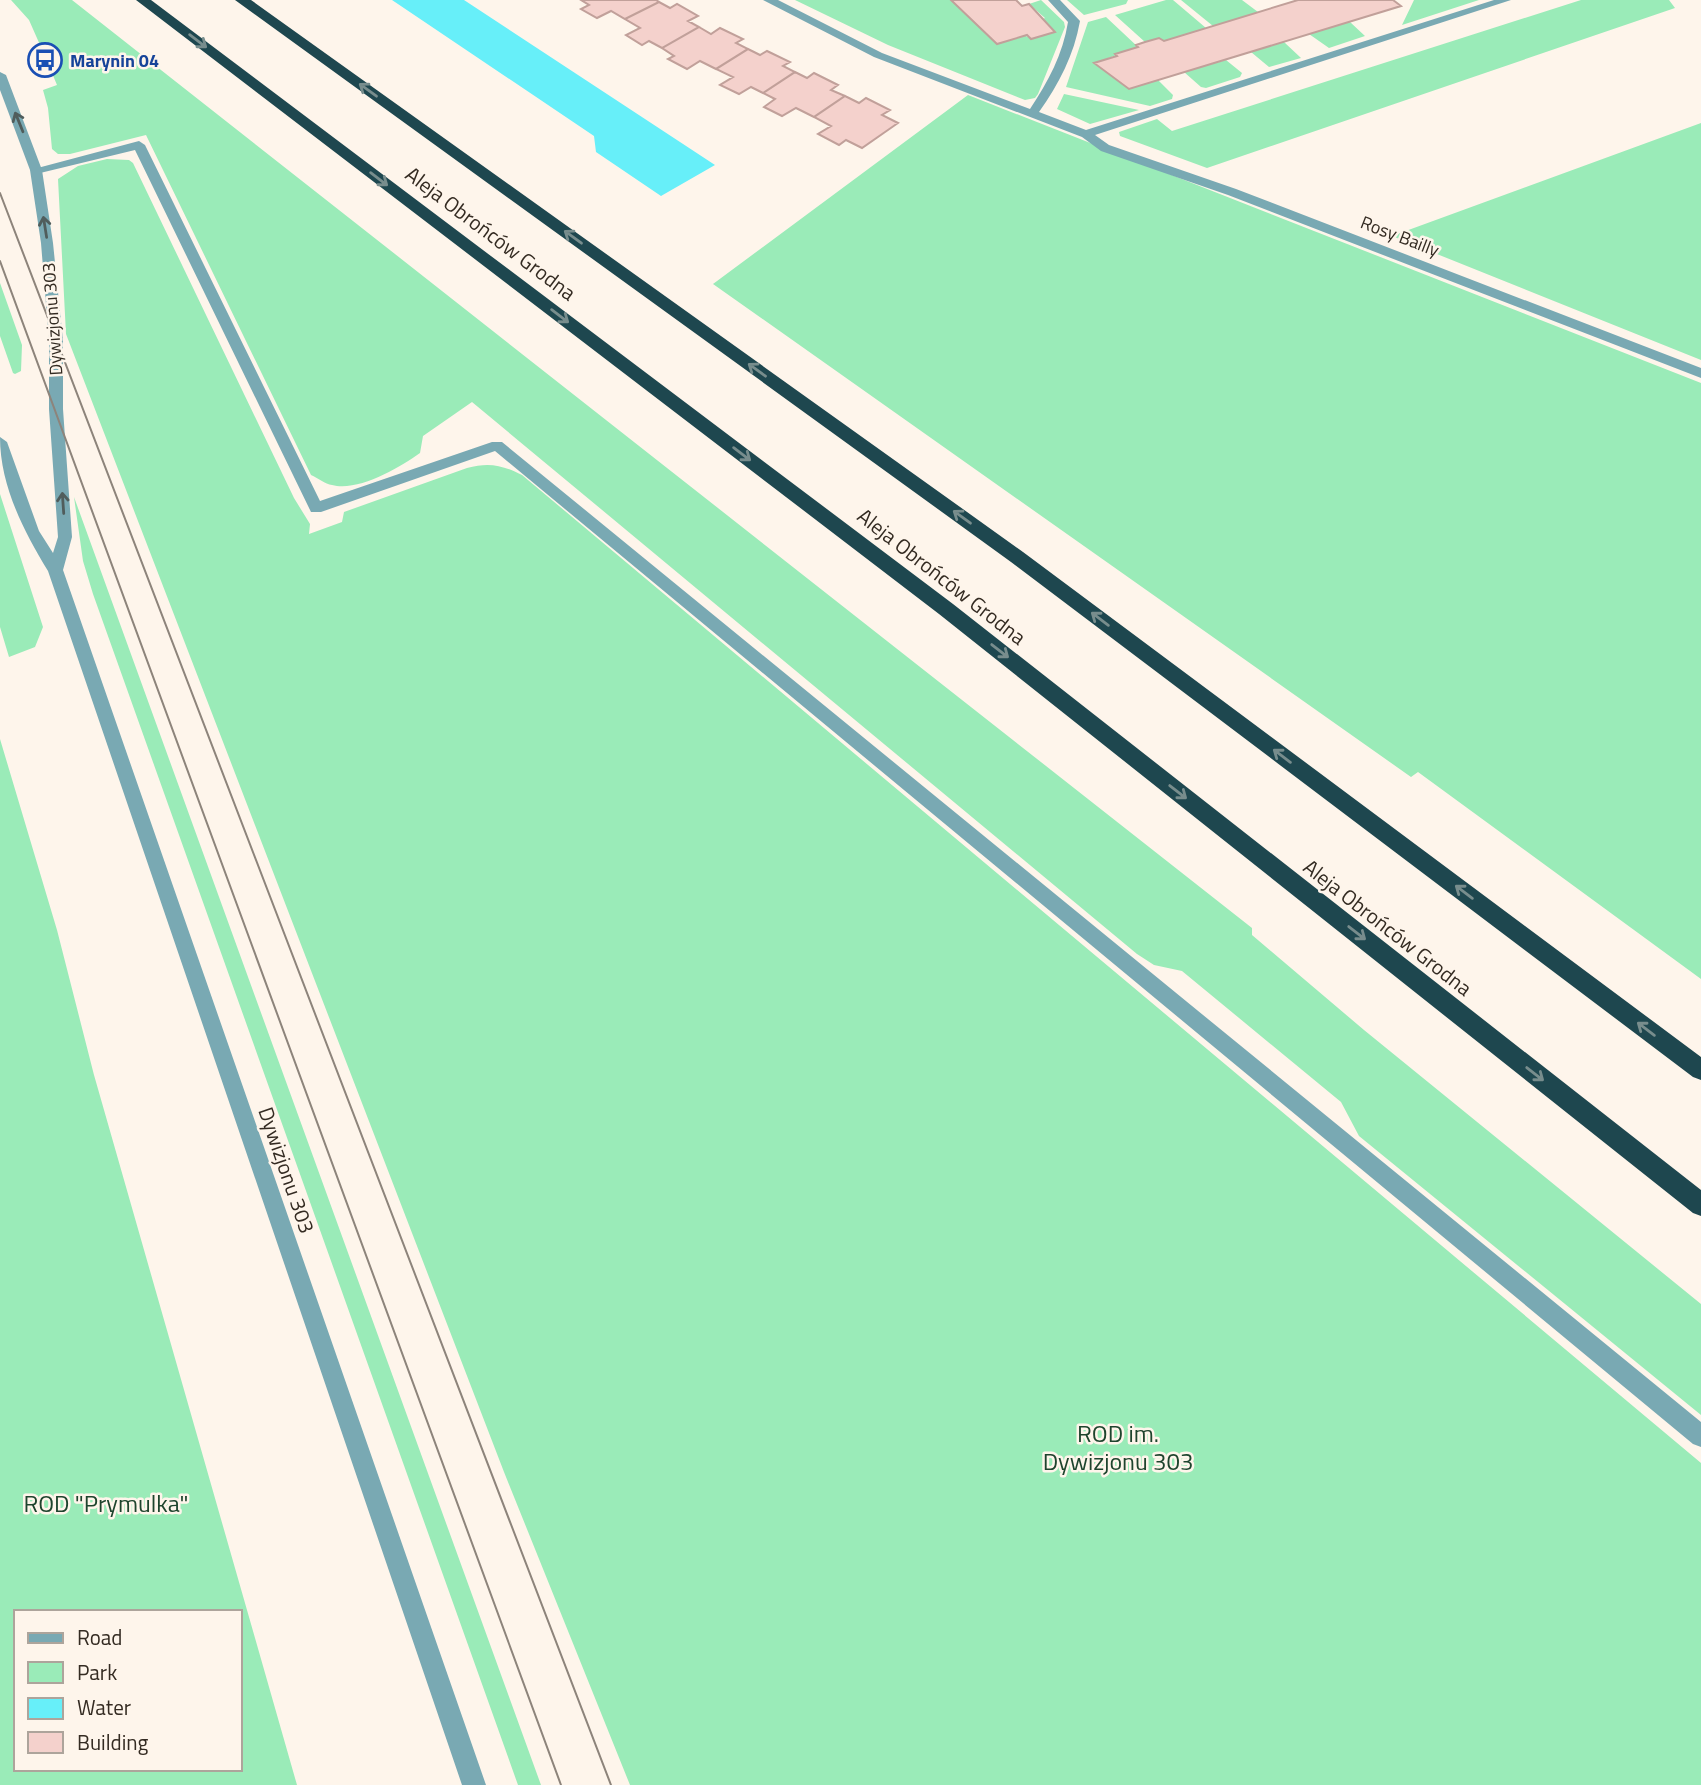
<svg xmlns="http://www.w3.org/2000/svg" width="1701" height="1785" font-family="'Titillium Web',sans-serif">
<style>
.green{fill:#9aebb8;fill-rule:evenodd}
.water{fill:#67eff9}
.building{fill:#f4d1cc;stroke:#c1a09a;stroke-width:2}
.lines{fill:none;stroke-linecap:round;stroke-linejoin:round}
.service{fill:#79a9b3;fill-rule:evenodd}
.minor{fill:#79a9b3;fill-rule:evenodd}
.tertiary{fill:#79a9b3;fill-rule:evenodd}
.motorway{fill:#1e474f;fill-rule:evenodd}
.tram{stroke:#8d847b;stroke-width:2}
.oneway{stroke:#788d8d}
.oneway2{stroke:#505d5c}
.labels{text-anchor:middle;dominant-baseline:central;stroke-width:5;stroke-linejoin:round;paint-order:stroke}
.far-transit-label{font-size:18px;font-weight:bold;fill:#164399;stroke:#fef5eb;text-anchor:start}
.far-street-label{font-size:18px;fill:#342b22;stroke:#fef5eb}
.street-label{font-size:21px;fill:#342b22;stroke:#fef5eb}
.near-park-label{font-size:24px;fill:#1e442d;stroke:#fef5eb}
</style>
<rect width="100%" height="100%" fill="#fef5eb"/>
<!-- green -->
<path class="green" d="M11 0H72L1252 928V935L1364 1030 1701 1304V1415L1359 1136 1341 1102 1182 971 1154 965 1137 954 472 402 423 436 420 453C399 468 358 492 332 485 325 484 318 478 311 475L146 135 70 154H58L52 149 48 108 43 90 57 85 49 66 53 65 48 53 44 54 29 20Z
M795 0H951L1032 39 1055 32 1041 20 1045 18 1029 4 1041 0 1064 22 1065 27 1038 94 1035 98 1025 100 888 45Z
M1067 0H1128L1126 4 1084 15Z
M1166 0H1173L1206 28 1164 41 1159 38 1145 42 1115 15Z
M1181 0H1242L1258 12 1213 26Z
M1414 0H1479L1402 25Z
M1581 0H1669L1675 8 1207 168 1120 136 1119 132 1157 119 1172 131Z
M1106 17 1138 47 1095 63 1129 89 1158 80 1173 95 1172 99 1150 106 1066 87 1088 22Z
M1350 22 1365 36 1329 48 1309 34Z
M1284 42 1301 58 1269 67 1251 52Z
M1226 60 1242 73 1240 77 1206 88 1201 87 1184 72Z
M1064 94 1139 110 1090 124 1057 109Z
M968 95 1701 383V979L1418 772 1411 777 713 284Z
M1701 123V360L1392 236Z
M107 159 129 160 133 163 294 498 310 524 309 534 342 522 344 512 467 468C489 462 502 465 522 475L1701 1463V1785H630L504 1472 66 334 58 179 78 166Z
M0 283 22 345 21 371 15 374 13 373 0 336Z
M0 494 43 627 35 647 9 657 0 627Z
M74 497 541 1785H518L93 594 83 561Z
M0 739 57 930 94 1075 297 1785H0ZM16 1612H240V1769H16Z"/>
<!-- water -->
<path class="water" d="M392 0H464L715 165 661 196 596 152 594 136Z"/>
<!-- building -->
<path class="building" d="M581 0H656L659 2 625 19 611 11 597 18 581 9 589 5Z
M951 0H1016L1022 6 1029 4 1055 32 1031 39 1027 35 997 44Z
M1298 0H1393L1401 6 1129 89 1094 63 1117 56 1115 54 1138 47 1136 45 1145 42 1159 38 1164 41Z
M659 2 670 8 677 4 698 16 688 21 699 27 662 48 649 41 642 45 626 35 640 28 625 19Z
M699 27 711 34 720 28 743 39 736 43 748 49 716 69 700 61 687 69 668 59 674 56 662 48Z
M748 49 760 55 767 51 790 62 783 66 795 72 763 93 751 87 739 94 720 85 733 77 716 69Z
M795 72 807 78 814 73 838 85 831 90 845 96 814 117 796 108 782 116 764 107 775 99 763 93Z
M845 96 859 103 866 98 890 110 882 115 898 123 862 148 846 140 839 145 818 134 831 126 814 117Z"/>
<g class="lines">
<!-- service -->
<path class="service" d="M139 141 145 145 320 501 492 442H502L1701 1422V1447L1693 1444 495 451 321 512H311L135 150 36 174 30 170Z"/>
<!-- minor -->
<path class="minor" d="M763 0H778L882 53 1030 109C1048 82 1063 54 1068 22L1048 0H1060L1080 21C1074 55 1059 84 1039 112L1086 130 1494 0H1511L1095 135 1109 145 1236 189 1701 368V378L1228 195 1101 151 1082 137 874 57Z"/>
<!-- tertiary -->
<path class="tertiary" d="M0 72 6 75 42 170 53 243 63 341V409L72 537 63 570 486 1785H462L48 571C23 530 0 485 0 437L7 442 39 531 53 553 58 537 49 409V341L41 243 30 170 0 90Z"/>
<!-- motorway -->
<path class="motorway" d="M136 0H151L953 604 1701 1190V1216L1693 1213 939 614Z
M235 0H251L1023 552 1701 1057V1080L1693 1077 1011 562Z"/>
<!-- tram -->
<path class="tram" d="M0 193 611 1785
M0 261 561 1785"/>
</g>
<!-- one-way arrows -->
<defs><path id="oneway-shaft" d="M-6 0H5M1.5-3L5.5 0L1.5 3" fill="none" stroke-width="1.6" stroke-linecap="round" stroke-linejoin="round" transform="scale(1.75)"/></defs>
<g class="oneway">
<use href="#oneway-shaft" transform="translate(198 41) rotate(37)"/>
<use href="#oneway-shaft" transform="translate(368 90) rotate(-144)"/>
<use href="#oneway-shaft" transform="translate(379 179) rotate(37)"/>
<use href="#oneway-shaft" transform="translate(573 237) rotate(-144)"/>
<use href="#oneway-shaft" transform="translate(560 316) rotate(37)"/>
<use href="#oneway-shaft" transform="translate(757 370) rotate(-144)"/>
<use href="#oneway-shaft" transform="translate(742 454) rotate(37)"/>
<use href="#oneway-shaft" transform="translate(962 517) rotate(-144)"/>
<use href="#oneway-shaft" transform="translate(1100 619) rotate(-143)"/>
<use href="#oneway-shaft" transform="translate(1000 651) rotate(38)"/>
<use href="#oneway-shaft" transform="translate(1282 756) rotate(-143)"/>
<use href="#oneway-shaft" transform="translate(1178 792) rotate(38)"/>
<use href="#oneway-shaft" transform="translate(1464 892) rotate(-143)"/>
<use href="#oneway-shaft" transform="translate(1357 933) rotate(38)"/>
<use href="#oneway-shaft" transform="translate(1646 1029) rotate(-143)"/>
<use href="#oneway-shaft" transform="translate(1535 1074) rotate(38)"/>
</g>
<g class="oneway2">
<use href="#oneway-shaft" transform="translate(19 122) rotate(-112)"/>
<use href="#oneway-shaft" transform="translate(45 227) rotate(-99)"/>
<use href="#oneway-shaft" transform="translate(63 503) rotate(-94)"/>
</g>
<!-- icons -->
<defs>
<g id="bus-ring" transform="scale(1.75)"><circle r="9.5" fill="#fef5eb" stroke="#1a4fb4" stroke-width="1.5"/><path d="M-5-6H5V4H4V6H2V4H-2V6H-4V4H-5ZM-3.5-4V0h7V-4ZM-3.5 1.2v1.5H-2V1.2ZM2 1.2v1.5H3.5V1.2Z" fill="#1a4fb4"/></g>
</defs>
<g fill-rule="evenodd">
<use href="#bus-ring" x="45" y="60"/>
</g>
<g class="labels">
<!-- far-transit labels -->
<g class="far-transit-label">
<text x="70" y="60">Marynin 04</text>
</g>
<!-- far-street labels -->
<g class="far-street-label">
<text transform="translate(1400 236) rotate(21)">Rosy Bailly</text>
<text transform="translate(52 319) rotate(-94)">Dywizjonu 303</text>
</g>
<!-- street labels -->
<g class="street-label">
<text transform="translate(491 233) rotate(37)">Aleja Obrońców Grodna</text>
<text transform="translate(942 576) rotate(38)">Aleja Obrońców Grodna</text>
<text transform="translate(1388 927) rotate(38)">Aleja Obrońców Grodna</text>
<text transform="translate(287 1170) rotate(71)">Dywizjonu 303</text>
</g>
<!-- near-park labels -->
<g class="near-park-label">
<text x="1118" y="1433">ROD im.<tspan x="1118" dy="28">Dywizjonu 303</tspan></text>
<text x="106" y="1503">ROD "Prymulka"</text>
</g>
</g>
<!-- legend -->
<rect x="14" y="1610" width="228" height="161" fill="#fef5eb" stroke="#ada49b" stroke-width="2"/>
<rect x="28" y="1633" width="35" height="10" fill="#79a9b3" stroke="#ada49b" stroke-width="2"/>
<text x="77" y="1645" font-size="21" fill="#342b22">Road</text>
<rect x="28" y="1662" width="35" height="21" fill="#9aebb8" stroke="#ada49b" stroke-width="2"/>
<text x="77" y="1680" font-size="21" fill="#342b22">Park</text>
<rect x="28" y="1698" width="35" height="21" fill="#67eff9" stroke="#ada49b" stroke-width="2"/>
<text x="77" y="1715" font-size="21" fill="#342b22">Water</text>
<rect x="28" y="1732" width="35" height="21" fill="#f4d1cc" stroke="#ada49b" stroke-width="2"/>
<text x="77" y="1750" font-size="21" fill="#342b22">Building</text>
</svg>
